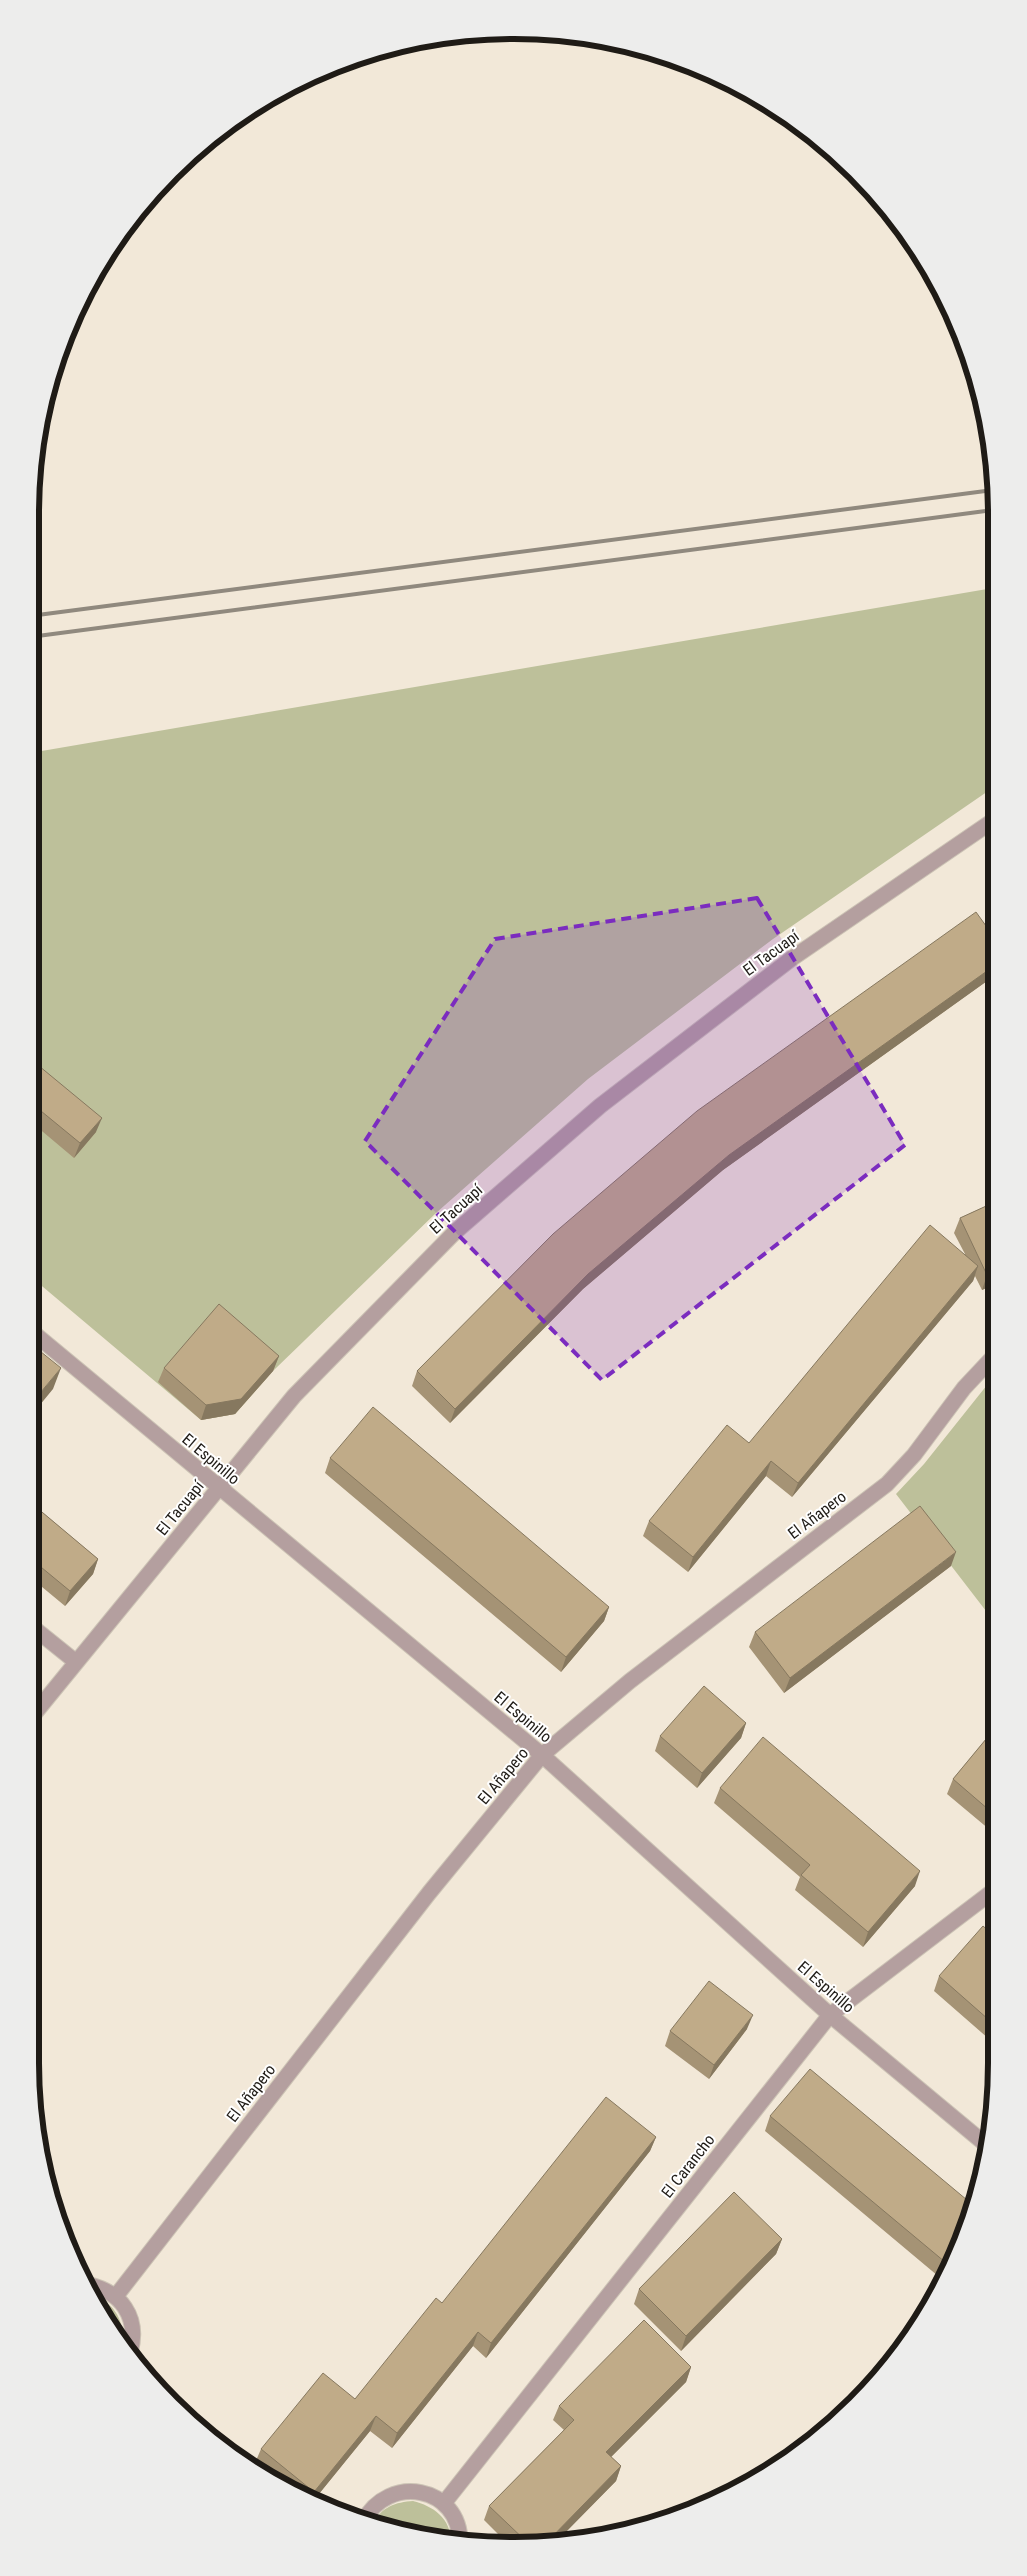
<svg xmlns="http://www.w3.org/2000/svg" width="1027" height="2576" font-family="'Roboto Condensed',sans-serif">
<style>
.green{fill:#bdc09a}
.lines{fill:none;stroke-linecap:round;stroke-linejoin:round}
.minor-casing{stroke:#ccc3b5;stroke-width:17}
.minor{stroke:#b49f9f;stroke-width:15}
.rail{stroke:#90897e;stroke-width:4}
.wall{fill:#a59375}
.shaded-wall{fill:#86785f}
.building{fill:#c0ab88;stroke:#86785f}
.marked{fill:#7b2cbf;fill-opacity:0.2;stroke:#7b2cbf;stroke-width:4;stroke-dasharray:10 6;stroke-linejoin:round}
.labels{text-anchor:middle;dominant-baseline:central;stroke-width:4;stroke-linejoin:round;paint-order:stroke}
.street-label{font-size:16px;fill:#1f1b16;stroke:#fff}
.rim{fill:none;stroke:#1f1b16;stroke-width:6}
</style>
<rect width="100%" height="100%" fill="#f2e8d8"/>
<!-- green -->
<path class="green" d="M993 588 994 787 773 939 588 1079 436 1213 273 1371 235 1414 201 1420 30 1276V753Z
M995 1375 996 1624 896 1494 924 1464Z
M91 2296C114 2301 124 2320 123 2343Z
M413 2501C433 2506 451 2518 451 2542L373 2524C381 2507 396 2502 413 2501Z"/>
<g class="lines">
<!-- minor casing -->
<g class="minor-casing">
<path id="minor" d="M30 1330 542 1755 830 2015 984 2143
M30 1625 76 1662
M30 1719 294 1396 455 1232 600 1106 791 959 994 820
M86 2284C121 2291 140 2317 130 2353
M116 2296 429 1893 542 1755 630 1681 887 1484 914 1455 964 1388 995 1355
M444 2503 830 2015 997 1888
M363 2522C388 2473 460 2486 460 2542"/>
</g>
<!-- minor -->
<use href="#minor" class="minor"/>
<!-- rail -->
<path class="rail" d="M30 616 993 490
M30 637 993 510"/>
</g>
<!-- wall -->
<path class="wall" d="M994 937V976L723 1170 583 1289 450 1423 412 1386 417 1371Z
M30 1065 96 1132 74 1158 30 1121Z
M995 1202V1284L982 1290 975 1276 973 1281 792 1497 766 1476 688 1572 643 1536 649 1521 749 1443 965 1254 954 1233 960 1218Z
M279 1356 273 1371 235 1414 201 1420 158 1382 164 1368Z
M330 1458 609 1607 604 1621 561 1672 325 1473Z
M30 1502 98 1559 93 1574 65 1606 30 1577Z
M951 1566 784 1693 749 1647 755 1632Z
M746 1723 741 1738 697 1788 655 1751 660 1736Z
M996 1727V1835L947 1794 953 1779Z
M720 1788 915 1886 863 1947 795 1890 800 1877 714 1803Z
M997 1938V2046L934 1991 939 1976Z
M747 2029 709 2079 665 2046 670 2031Z
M770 2116 971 2218 947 2277 944 2281 765 2131Z
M656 2137 650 2151 486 2358 473 2346 392 2448 370 2431 314 2500 284 2487 255 2463 261 2449 355 2399 442 2303Z
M782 2239 776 2254 681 2351 634 2304 639 2289Z
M691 2367 686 2382 611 2457 621 2466 616 2481 556 2542 510 2546 484 2520 489 2506 564 2430 553 2420 559 2406Z"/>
<!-- shaded-wall -->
<path class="shaded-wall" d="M994 966V976L723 1170 583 1289 450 1423 455 1409 588 1274 729 1155Z
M102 1118 96 1132 74 1158 80 1143Z
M978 1266 973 1281 792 1497 798 1483Z
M995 1271V1284L982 1290 987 1275Z
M279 1356 273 1371 235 1414 201 1420 206 1405Z
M61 1368 53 1389 30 1417V1405Z
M771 1461 766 1476 688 1572 693 1557Z
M956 1552 951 1566 784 1693 790 1678Z
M98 1559 93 1574 65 1606 70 1591Z
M609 1607 604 1621 561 1672 566 1657Z
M746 1723 741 1738 697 1788 702 1773Z
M920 1871 915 1886 863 1947 868 1932Z
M753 2015 747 2029 709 2079 714 2065Z
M656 2137 650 2151 486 2358 491 2343Z
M782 2239 776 2254 681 2351 686 2336Z
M478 2332 473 2346 392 2448 397 2433Z
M691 2367 686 2382 601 2467 606 2452Z
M376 2416 370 2431 314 2500 311 2499 314 2492Z
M621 2466 616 2481 556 2542 546 2543Z"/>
<!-- building -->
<path class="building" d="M976 912 994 937V966L729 1155 588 1274 455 1409 417 1371 553 1234 697 1111Z
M33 1061 102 1118 80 1143 30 1102V1065Z
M995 1202V1271L987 1275 960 1218Z
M930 1225 978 1266 798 1483 771 1461 693 1557 649 1521 727 1425 749 1443Z
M219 1304 279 1356 241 1399 206 1405 164 1368Z
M30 1343 61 1368 30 1405Z
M373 1407 609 1607 566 1657 330 1458Z
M30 1502 98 1559 70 1591 30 1558Z
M920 1506 956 1552 790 1678 755 1632Z
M704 1686 746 1723 702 1773 660 1736Z
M996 1727V1816L953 1779Z
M763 1737 920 1871 868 1932 801 1875 810 1865 720 1788Z
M983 1926 997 1938V2027L939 1976Z
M709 1981 753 2015 714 2065 670 2031Z
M810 2069 973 2205 971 2218 951 2267 770 2116Z
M606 2097 656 2137 491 2343 478 2332 397 2433 376 2416 314 2492 261 2449 323 2373 355 2399 436 2298 442 2303Z
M734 2192 782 2239 686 2336 639 2289Z
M644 2320 691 2367 606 2452 621 2466 546 2543 529 2544 489 2506 574 2420 559 2406Z
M915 2321 918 2324 897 2357 852 2399Z"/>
<!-- marked area -->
<path class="marked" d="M757 898 905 1145 602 1380 365 1141 495 939Z"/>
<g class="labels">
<!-- street labels -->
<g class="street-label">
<text transform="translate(771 953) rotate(-36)">El Tacuapí</text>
<text transform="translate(456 1209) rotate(-42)">El Tacuapí</text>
<text transform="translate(211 1459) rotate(40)">El Espinillo</text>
<text transform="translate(180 1508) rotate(-51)">El Tacuapí</text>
<text transform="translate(817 1515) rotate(-37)">El Añapero</text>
<text transform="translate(523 1717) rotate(40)">El Espinillo</text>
<text transform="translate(503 1776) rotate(-50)">El Añapero</text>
<text transform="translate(826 1987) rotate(41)">El Espinillo</text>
<text transform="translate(251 2093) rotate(-52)">El Añapero</text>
<text transform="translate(688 2166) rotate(-52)">El Carancho</text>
</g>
</g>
<!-- crop -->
<path d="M0 0H1027V2576H0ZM513 39H514A474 474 0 0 1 988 513V2063A474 474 0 0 1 514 2537H513A474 474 0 0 1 39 2063V513A474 474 0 0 1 513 39Z" fill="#ededec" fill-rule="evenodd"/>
<path class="rim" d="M513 39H514A474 474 0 0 1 988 513V2063A474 474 0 0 1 514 2537H513A474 474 0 0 1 39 2063V513A474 474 0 0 1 513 39Z"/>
</svg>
